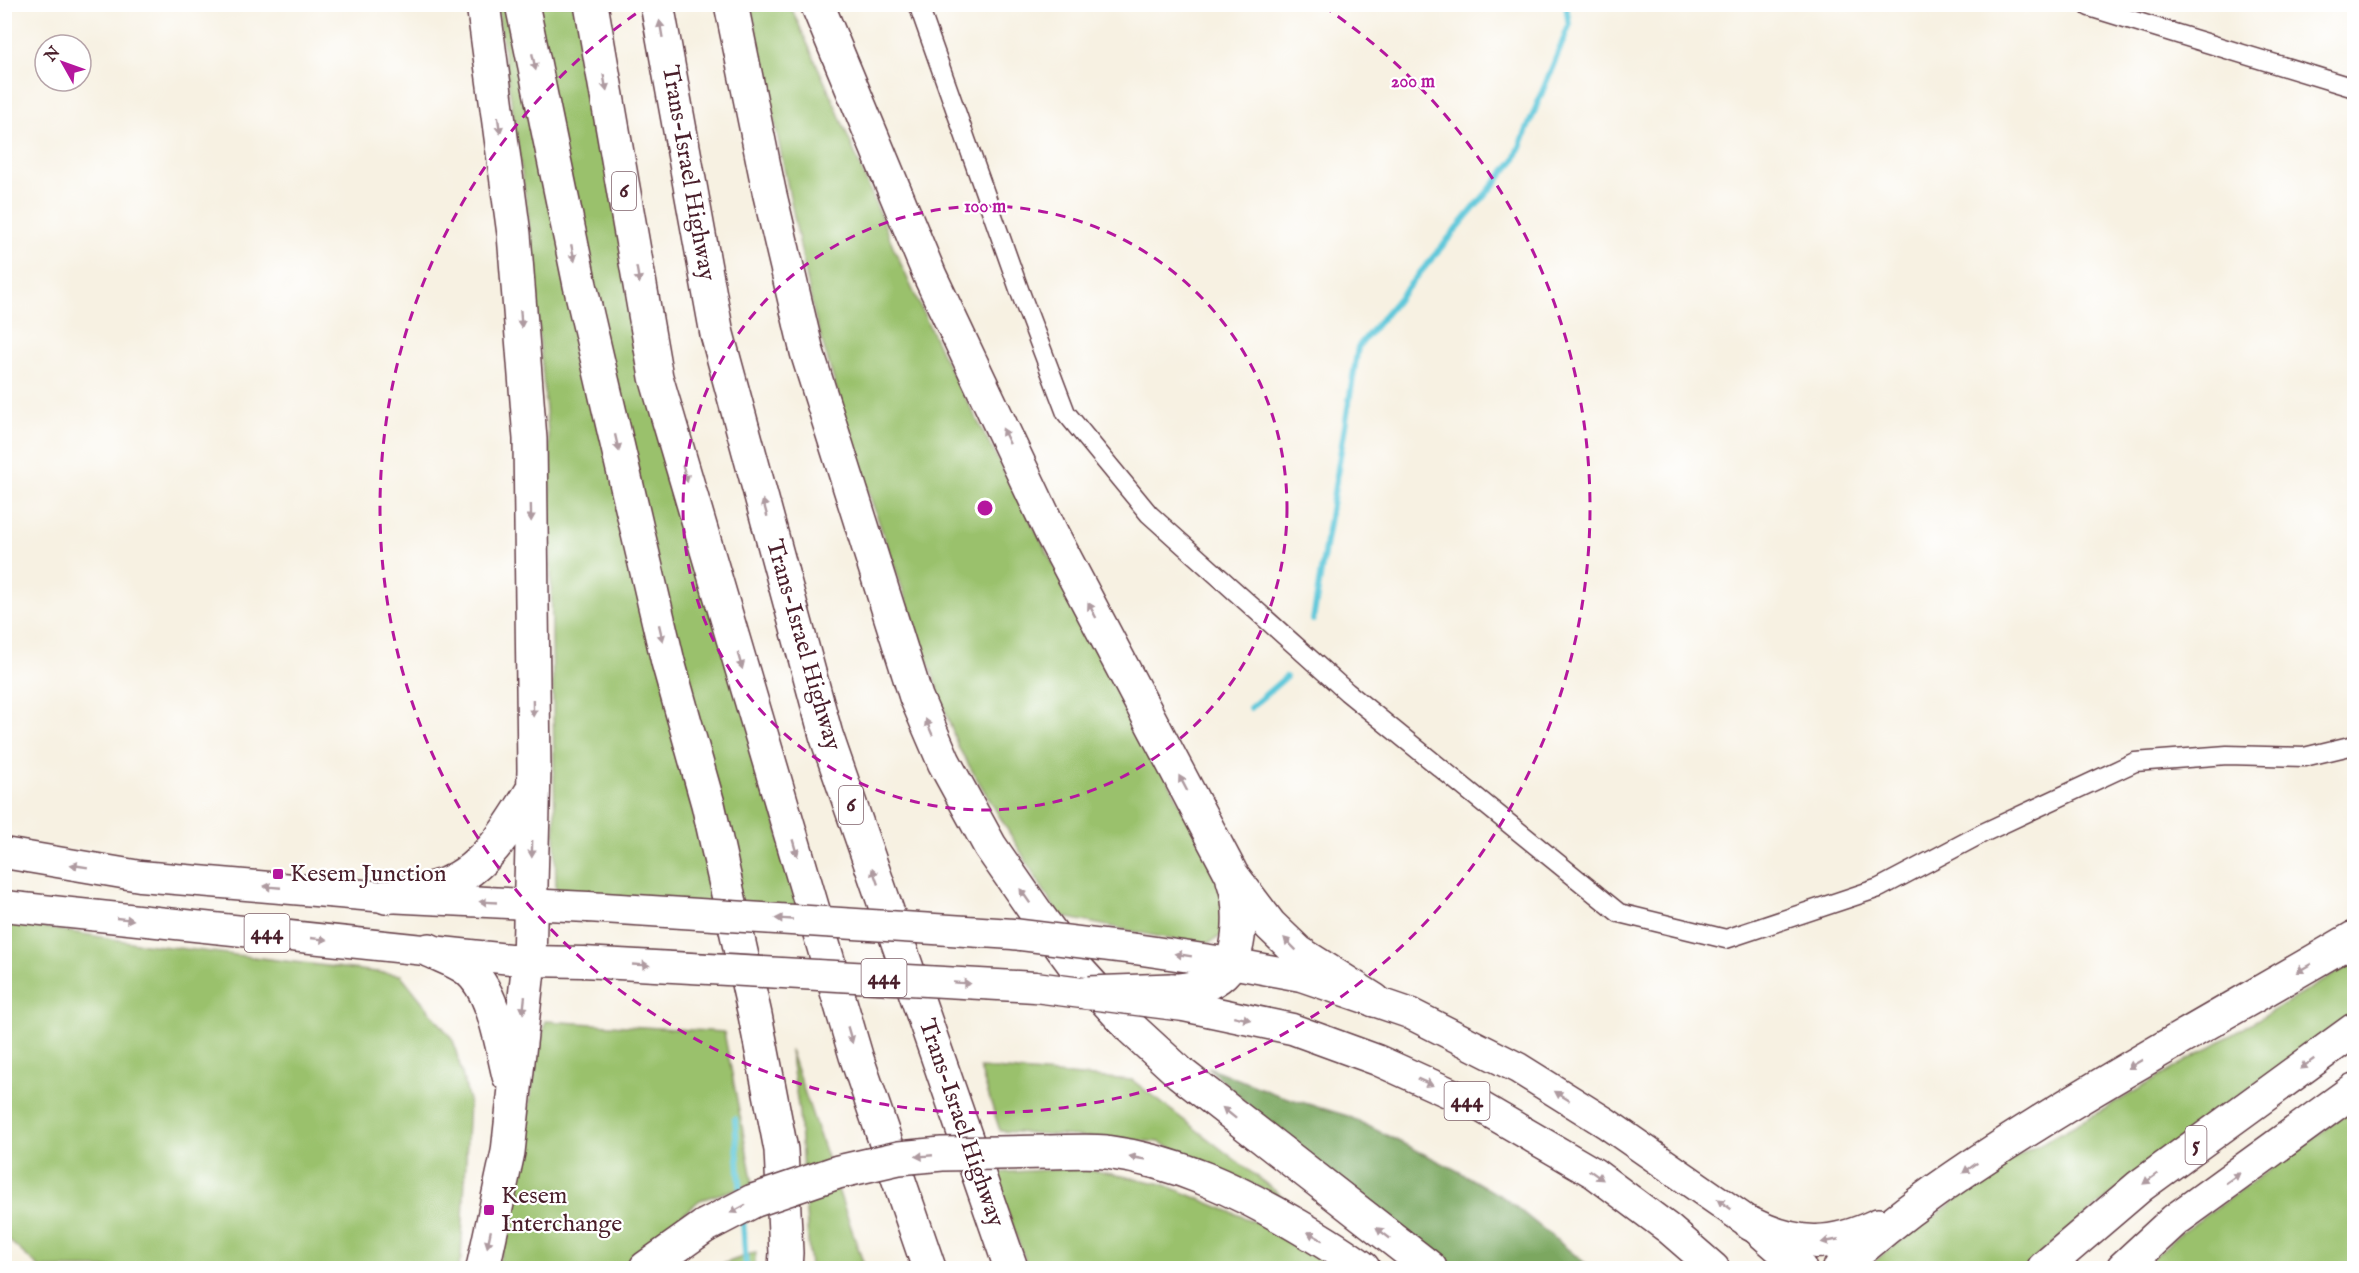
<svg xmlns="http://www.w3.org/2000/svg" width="2359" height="1273" font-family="'IM FELL English',serif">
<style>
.green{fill:#9ac16c;stroke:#72704c;stroke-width:1.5}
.forest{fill:#7ba760;stroke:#626346;stroke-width:1.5}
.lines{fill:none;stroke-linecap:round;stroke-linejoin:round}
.stream{stroke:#5fc8da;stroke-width:6}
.street-casing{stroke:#643e46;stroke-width:21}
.primary-casing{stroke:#643e46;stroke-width:33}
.highway-casing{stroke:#643e46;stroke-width:36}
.street{stroke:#fff;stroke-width:18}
.primary{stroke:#fff;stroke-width:30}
.highway{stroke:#fff;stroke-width:33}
.primary-bridge-casing{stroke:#643e46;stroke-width:33;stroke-linecap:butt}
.highway-bridge-casing{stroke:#643e46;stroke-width:36;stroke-linecap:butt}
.primary-bridge{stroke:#fff;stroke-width:30}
.highway-bridge{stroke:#fff;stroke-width:33}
.oneway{fill:#ae9aa0}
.ring{fill:none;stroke:#b5179e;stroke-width:3;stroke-dasharray:10 8}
.poi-dot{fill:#b5179e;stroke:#fff;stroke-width:2}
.labels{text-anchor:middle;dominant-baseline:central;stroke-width:4.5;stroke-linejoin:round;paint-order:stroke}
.shield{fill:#fff;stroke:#80626b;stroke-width:1.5}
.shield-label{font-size:22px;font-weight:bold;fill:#4a1f2b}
.street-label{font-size:24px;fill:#4a1f2b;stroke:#fff}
.poi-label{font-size:24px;fill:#4a1f2b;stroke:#fff;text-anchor:start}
.centre{fill:#b5179e;stroke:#fff;stroke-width:3}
.ring-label{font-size:18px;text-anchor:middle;font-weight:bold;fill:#b5179e;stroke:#fff;stroke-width:4.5;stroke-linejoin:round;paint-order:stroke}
</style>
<rect width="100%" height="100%" fill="#fff"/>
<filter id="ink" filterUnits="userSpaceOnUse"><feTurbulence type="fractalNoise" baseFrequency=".0167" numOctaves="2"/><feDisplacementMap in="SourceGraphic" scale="12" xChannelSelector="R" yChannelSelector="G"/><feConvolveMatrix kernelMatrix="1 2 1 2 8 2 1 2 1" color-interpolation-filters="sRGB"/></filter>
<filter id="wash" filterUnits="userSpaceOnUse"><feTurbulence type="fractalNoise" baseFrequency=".008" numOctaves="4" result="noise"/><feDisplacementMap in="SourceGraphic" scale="24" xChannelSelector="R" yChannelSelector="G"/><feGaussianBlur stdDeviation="1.35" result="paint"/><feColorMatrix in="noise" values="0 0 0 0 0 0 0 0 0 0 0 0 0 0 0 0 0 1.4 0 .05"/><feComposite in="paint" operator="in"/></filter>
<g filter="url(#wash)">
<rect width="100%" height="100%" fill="#f7f1e2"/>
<!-- green -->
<path class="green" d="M497 5H577L797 909 556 895 549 442 528 216Z
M757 5H790L835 105 895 251 941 352 1180 803 1223 881 1229 920 1221 936 1204 946 1059 916 958 747 860 468 814 314 751 7Z
M5 921 137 943 401 975 453 1040 469 1100 461 1258 458 1268H40L5 1237Z
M2354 963V1012L2155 1158 2023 1268H1865L2010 1160 2103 1110Z
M545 1021 724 1032 753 1184 700 1200 619 1268H497L512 1215 532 1087Z
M790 1050 865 1268H810L799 1113Z
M980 1068 1132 1080 1287 1200 1159 1142 1000 1131Z
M2354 1109V1268H2143L2177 1236Z
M1081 1168 1163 1184 1255 1222 1327 1258 1339 1268H1028L993 1173Z
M756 1252 754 1268H717L723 1264Z"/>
<!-- forest -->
<path class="forest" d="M1208 1067 1278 1095 1348 1116 1456 1170 1506 1199 1591 1268H1455L1387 1220 1248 1105Z"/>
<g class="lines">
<!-- stream -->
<path class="stream" d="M1313 620 1358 347 1515 159 1569 26 1566 4
M1250 708 1286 677
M735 1119 741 1197
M743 1219 746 1268"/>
</g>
</g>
<g filter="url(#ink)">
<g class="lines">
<!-- street casing -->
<g class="street-casing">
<path id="street" d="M918 4 1020 292 1066 413 1149 514 1347 692 1619 913 1726 939 1879 888 1983 833 2135 762 2227 755 2304 757 2354 745
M2089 7 2354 88"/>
</g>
<!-- primary casing -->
<g class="primary-casing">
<path id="primary" d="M4 853 140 876 386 897 588 907
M4 906 529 961 583 962
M1135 949 1231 963 1301 976 1409 1013 1518 1068 1606 1123 1751 1224 1801 1268
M1184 1006 1292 1029 1377 1060 1481 1107 1594 1173 1669 1229 1714 1268"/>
</g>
<!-- highway casing -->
<g class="highway-casing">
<path id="highway" d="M483 4 514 234 530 439 534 770 529 961 508 1152 483 1268
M522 4 580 285 668 662 708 804 755 1015 781 1150 786 1253 785 1268
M591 4 656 377 856 1056 929 1268
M657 4 717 334 826 735 1011 1268
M731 4 769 191 807 352 916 697 944 762 990 846 1037 914 1079 971 1131 1028 1180 1073 1430 1268
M817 4 930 276 1052 534 1232 875 1270 925 1298 952 1374 1000
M386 897C405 893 428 891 446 884 487 867 511 825 533 789
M429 950C441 956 456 961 467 969 494 990 501 1044 509 1076
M1171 990C1189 990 1209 986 1223 973 1243 954 1242 904 1233 880
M1046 1152C1065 1152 1086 1150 1106 1152 1176 1161 1237 1190 1298 1226 1320 1239 1342 1252 1363 1268
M1751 1224C1798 1247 1831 1247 1878 1225
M646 1268 705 1226
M1840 1268C1899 1213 1968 1167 2037 1124 2141 1059 2249 1000 2354 938
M2044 1268 2140 1186 2354 1030
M2123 1268 2175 1220 2354 1090"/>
</g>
<!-- street -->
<use href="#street" class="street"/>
<!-- primary -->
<use href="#primary" class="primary"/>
<!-- highway -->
<use href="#highway" class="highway"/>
<!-- primary-bridge casing -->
<g class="primary-bridge-casing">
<path id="primary-bridge" d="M588 907 1013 934 1135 949
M583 962 1035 987 1184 1006"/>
</g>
<!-- highway-bridge casing -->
<g class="highway-bridge-casing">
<path id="highway-bridge" d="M1088 993 1171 990
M705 1226 753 1201 838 1172 899 1158 942 1154 1046 1152"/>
</g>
<!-- primary-bridge -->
<use href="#primary-bridge" class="primary-bridge"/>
<!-- highway-bridge -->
<use href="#highway-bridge" class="highway-bridge"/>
</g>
<!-- one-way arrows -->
<defs><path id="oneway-solid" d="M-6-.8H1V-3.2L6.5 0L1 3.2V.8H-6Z" transform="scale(1.5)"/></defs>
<g class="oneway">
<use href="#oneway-solid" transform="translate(661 29) rotate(-100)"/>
<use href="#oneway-solid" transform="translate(534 62) rotate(78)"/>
<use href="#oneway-solid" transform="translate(605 83) rotate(80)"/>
<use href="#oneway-solid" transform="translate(499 125) rotate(82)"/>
<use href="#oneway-solid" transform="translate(573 253) rotate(78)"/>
<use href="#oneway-solid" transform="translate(638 275) rotate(80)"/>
<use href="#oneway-solid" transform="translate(521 319) rotate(86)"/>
<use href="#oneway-solid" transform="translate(1006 436) rotate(-115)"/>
<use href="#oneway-solid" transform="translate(617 443) rotate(77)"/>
<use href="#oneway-solid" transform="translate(685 474) rotate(74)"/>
<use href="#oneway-solid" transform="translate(765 508) rotate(-105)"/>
<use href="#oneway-solid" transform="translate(531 513) rotate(89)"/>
<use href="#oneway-solid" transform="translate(1092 610) rotate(-118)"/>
<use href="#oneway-solid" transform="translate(661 633) rotate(77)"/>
<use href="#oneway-solid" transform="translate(740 661) rotate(74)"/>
<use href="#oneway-solid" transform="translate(533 708) rotate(89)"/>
<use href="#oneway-solid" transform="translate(929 727) rotate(-113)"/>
<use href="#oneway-solid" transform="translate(1183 783) rotate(-118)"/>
<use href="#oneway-solid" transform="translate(795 848) rotate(74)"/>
<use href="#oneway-solid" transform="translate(532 849) rotate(91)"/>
<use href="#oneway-solid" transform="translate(79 866) rotate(-171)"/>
<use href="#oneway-solid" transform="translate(875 876) rotate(-109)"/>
<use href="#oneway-solid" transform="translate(272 887) rotate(-175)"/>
<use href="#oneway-solid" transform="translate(1025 896) rotate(-125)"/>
<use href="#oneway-solid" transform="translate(488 902) rotate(-177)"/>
<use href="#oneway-solid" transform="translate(125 919) rotate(6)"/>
<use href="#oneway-solid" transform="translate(784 919) rotate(-177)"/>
<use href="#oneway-solid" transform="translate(319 939) rotate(6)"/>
<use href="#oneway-solid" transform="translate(1290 944) rotate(-135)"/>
<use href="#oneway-solid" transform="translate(1183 955) rotate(-171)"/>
<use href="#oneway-solid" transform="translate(641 965) rotate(3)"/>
<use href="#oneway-solid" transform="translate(2304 968) rotate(150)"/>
<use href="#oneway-solid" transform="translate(962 983) rotate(4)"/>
<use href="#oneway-solid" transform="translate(524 1005) rotate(96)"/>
<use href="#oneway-solid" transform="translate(1242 1018) rotate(12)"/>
<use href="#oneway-solid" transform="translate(850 1035) rotate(74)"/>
<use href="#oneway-solid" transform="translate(2135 1064) rotate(150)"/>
<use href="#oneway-solid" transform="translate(2307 1064) rotate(144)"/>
<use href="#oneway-solid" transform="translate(1425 1082) rotate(24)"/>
<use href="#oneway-solid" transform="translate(1562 1096) rotate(-148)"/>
<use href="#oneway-solid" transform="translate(1229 1113) rotate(-141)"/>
<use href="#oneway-solid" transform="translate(924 1156) rotate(175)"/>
<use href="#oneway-solid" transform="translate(1137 1158) rotate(-170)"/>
<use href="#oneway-solid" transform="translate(1970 1168) rotate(145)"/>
<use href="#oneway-solid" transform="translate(1596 1175) rotate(35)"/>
<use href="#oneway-solid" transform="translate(2233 1178) rotate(-36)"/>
<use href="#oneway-solid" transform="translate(2150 1179) rotate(144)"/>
<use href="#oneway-solid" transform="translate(1724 1204) rotate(-144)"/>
<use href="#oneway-solid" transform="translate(738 1209) rotate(152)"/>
<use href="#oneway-solid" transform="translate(1383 1233) rotate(-142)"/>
<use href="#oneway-solid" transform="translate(1315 1236) rotate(-150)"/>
<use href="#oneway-solid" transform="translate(489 1239) rotate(102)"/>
<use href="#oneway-solid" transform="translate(1830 1241) rotate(169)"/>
</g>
</g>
<!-- distance rings -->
<g class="ring">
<circle cx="985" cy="508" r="302"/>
<path d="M1323 6A605 605 0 1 1 647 6"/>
</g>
<!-- markers -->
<g class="poi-dot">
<rect x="272" y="868" width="12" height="12" rx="3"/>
<rect x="483" y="1204" width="12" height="12" rx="3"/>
</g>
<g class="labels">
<!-- shield labels -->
<g class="shield">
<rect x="612" y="172" width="24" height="38" rx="4.5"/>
<rect x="839" y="786" width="24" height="38" rx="4.5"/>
<rect x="244.5" y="914" width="45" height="38" rx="4.5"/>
<rect x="861.5" y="959" width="45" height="38" rx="4.5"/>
<rect x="1444.5" y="1082" width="45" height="38" rx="4.5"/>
<rect x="2185.5" y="1126" width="21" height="38" rx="4.5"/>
</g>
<g class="shield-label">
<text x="624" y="191">6</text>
<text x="851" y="805">6</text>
<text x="267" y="933">444</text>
<text x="884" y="978">444</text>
<text x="1467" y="1101">444</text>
<text x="2196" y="1145">5</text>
</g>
<!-- street labels -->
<g class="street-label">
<text transform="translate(688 173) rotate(80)">Trans-Israel Highway</text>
<text transform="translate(803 645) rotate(74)">Trans-Israel Highway</text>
<text transform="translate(961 1123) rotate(71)">Trans-Israel Highway</text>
</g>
<!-- poi labels -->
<g class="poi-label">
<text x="290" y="874">Kesem Junction</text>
<text x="501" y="1196">Kesem<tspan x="501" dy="28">Interchange</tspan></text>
</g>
</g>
<circle cx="985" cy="508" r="9" class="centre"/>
<g class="ring-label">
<text x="1413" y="87">200 m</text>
<text x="985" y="212">100 m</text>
</g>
<!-- margin -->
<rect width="2359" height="1273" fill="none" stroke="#fff" stroke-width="24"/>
<!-- north arrow -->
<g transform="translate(63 63) rotate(310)"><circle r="28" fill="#ffffff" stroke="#b7a5aa" stroke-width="1.5"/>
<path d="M0-4.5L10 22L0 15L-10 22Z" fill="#b5179e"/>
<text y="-9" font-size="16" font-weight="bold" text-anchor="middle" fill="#4a1f2b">N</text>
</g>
</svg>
